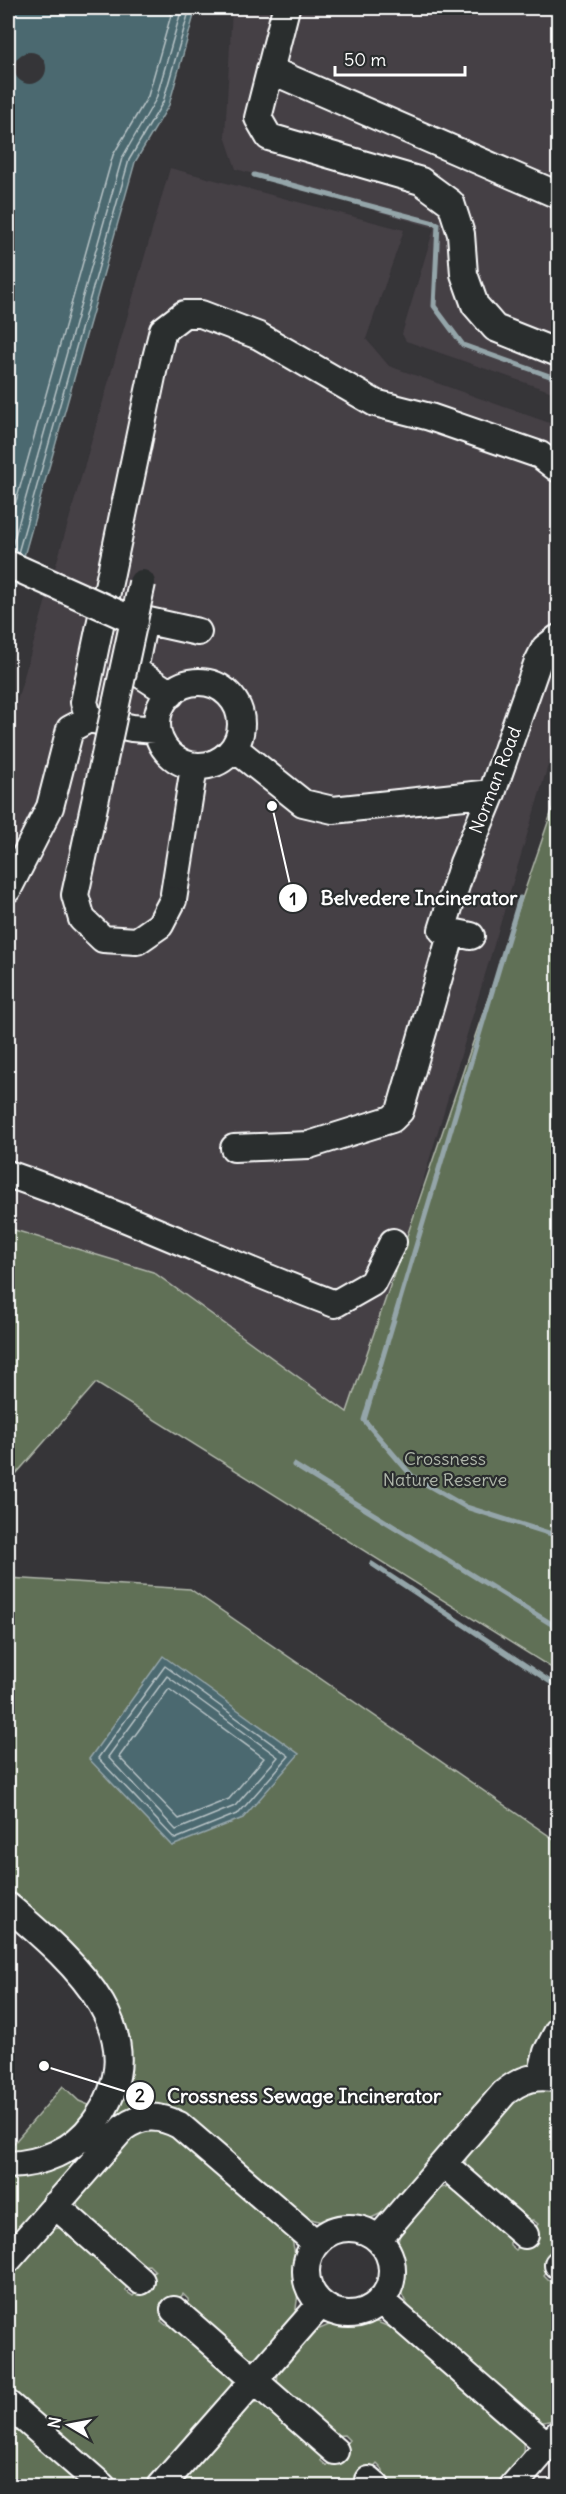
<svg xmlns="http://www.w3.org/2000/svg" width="566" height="2494" font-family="Delius,sans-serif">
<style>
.built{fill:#453f45}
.green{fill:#616f57;stroke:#b0b7ab;stroke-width:1.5}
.water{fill:#4c6970;stroke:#94a5a9;stroke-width:1.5}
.pier{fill:#363538}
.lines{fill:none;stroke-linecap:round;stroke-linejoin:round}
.shore{stroke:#b7c3c6;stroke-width:1.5}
.stream{stroke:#94a5a9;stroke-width:5}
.minor-casing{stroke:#fff;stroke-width:30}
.minor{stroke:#2a2d2e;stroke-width:26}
.minor-bridge-casing{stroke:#fff;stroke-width:30;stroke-linecap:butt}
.minor-bridge{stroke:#2a2d2e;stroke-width:26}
.labels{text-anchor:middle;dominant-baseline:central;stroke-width:4.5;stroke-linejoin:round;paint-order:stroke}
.street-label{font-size:18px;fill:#fff;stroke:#2a2d2e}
.park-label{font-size:18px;fill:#b0b7ab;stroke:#2a2d2e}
.leader{fill:none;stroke:#fff;stroke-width:2}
.callout-dot{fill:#fff;stroke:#2a2d2e;stroke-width:2}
.mark-label{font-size:18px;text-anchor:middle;font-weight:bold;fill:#111}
.callout-label{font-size:20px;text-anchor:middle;font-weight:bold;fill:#fff;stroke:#2a2d2e;stroke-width:4.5;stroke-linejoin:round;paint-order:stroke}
</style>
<rect width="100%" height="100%" fill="#363538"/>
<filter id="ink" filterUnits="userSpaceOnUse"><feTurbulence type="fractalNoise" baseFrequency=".0167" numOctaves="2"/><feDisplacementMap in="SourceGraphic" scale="12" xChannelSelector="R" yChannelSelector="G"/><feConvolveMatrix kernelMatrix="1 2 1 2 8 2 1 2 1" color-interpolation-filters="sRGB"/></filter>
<g filter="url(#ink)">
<!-- built -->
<path class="built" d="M232 8H558V394L406 341 402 334 434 228 236 169 225 136Z
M170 168 404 230 366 339 389 366 558 426V732L395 1274 347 1412 153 1272 8 1228V732Z"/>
<!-- green -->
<path class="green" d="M558 793V1672L96 1383 8 1483V1228L153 1272 347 1412Z
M8 1578 190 1589 558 1842V2022L536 2069 388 2210 367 2220 349 2224 332 2225 301 2216 153 2108 8 2247V2172L49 2165 125 2062 41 1923 8 1892Z
M63 2086 79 2101 96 2108 68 2138 8 2158V2139L14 2143Z
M558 2088V2257L544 2275 549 2280 558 2279V2419L544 2422 535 2421C505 2394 475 2368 446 2341 434 2331 417 2320 409 2307 392 2283 390 2240 411 2217 423 2203 433 2186 453 2186L509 2226 510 2245 516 2250 538 2224 533 2220 514 2221 465 2166 467 2153 521 2091Z
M160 2125 291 2235 300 2277 296 2309 292 2321 262 2356 248 2359 190 2318 188 2299 183 2294 161 2321 166 2325 184 2323 233 2377 231 2392 151 2484C125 2494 108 2473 90 2457L79 2458 8 2396V2272C24 2254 39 2228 65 2227L126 2273V2291L133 2296 155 2271 149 2265 131 2266 78 2214 77 2199 128 2134Z
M351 2320 377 2322 402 2332 521 2435C529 2457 516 2470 503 2486H384L383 2470 377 2464 357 2486H172L248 2404 261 2401 320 2443 321 2461 327 2466 349 2440 344 2435 325 2436 277 2387 278 2369 310 2333 336 2322Z
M8 2411 93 2486H8Z"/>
<!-- water -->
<path class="water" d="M8 8H196L169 105 135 162 8 613Z
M163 1656 299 1754 243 1818 172 1846 89 1759Z"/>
<!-- pier -->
<path class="pier" d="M14 68a16 16 0 1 1 32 0a16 16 0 1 1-32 0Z"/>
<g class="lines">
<!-- shore -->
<path class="shore" d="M8 530 113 155 148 96 173 8
M11 550 122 158 156 99 182 8
M18 553 129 160 163 102 190 8
M165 1666 289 1756 239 1813 175 1839 98 1758Z
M167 1676 278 1757 235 1806 176 1830 108 1757Z
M169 1689 264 1758 229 1799 179 1819 119 1757Z"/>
<!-- stream -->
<path class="stream" d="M254 175 438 224 434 306 463 345 558 379
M520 898 364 1420 412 1476 466 1507 558 1536
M294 1465 558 1628
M372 1564 558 1687"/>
<!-- minor casing -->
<g class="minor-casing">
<path id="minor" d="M286 8 258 118 269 137 421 181 451 203 461 234 464 274 475 305 495 328 558 353
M270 70 558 195
M157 724a42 42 0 1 1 84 0a42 42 0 1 1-84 0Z
M171 694 134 670 144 620 198 632
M89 719 84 702 155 362 163 330 184 314H201L259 336 375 403 430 417 540 455 558 469
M234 748 303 803 333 810 492 793
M8 889 50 807 70 729 89 719 132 728 156 730
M173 900 194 767
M471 936 442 930 463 863 492 793 537 664 545 648 558 638
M234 1148 309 1145 392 1119 400 1111 452 932
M8 1174C119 1212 225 1263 335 1304L372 1283 393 1242
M8 1906C71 1960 161 2034 94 2123 74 2151 41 2164 8 2165
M541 2077 547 2052 558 2031
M444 2164 525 2235
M55 2205 141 2281
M306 2271a43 43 0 1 1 86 0a43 43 0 1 1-86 0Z
M378 2239 504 2093C521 2079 537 2074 558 2079
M8 2260 123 2128C142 2114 159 2115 179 2125L316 2243
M558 2264V2265
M380 2300 548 2446
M174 2310 335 2451
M8 2404 102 2486
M369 2480 376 2486
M161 2486 321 2304
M513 2486 558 2434"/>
</g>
<!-- minor -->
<use href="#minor" class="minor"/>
<!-- minor-bridge casing -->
<g class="minor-bridge-casing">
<path id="minor-bridge" d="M8 564 135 621
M142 583 75 895 82 919 103 939 137 941 160 925 173 900"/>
</g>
<!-- minor-bridge -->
<use href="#minor-bridge" class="minor-bridge"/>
</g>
</g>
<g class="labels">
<!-- street labels -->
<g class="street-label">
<text transform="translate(495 780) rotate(-69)">Norman Road</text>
</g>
<!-- park labels -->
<g class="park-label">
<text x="445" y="1458">Crossness<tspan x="445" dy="21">Nature Reserve</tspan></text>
</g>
</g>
<!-- callouts -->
<path class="leader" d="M272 806L293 898M44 2066L140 2096"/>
<g class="callout-dot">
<circle cx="272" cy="806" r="6"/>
<circle cx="44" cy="2066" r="6"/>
<circle cx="293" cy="898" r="15"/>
<circle cx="140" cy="2096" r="15"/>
</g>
<g class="mark-label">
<text x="293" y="905">1</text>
<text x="140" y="2102">2</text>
</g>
<g class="callout-label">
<text x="419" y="905">Belvedere Incinerator</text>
<text x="304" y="2103">Crossness Sewage Incinerator</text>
</g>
<!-- margin -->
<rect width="566" height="2494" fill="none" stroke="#2a2d2e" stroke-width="30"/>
<rect x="15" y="15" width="536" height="2464" fill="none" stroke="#fff" stroke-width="2" filter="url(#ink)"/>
<!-- north arrow -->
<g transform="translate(69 2425) rotate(280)" stroke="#2a2d2e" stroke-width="4.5" paint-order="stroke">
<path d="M0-4.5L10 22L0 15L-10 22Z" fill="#ffffff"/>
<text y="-9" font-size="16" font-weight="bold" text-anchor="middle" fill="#ffffff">N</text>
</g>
<!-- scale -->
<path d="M335 66v9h130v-9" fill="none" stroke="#ffffff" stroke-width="3"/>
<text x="344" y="66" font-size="18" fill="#ffffff" stroke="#2a2d2e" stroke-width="4.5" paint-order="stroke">50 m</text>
</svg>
